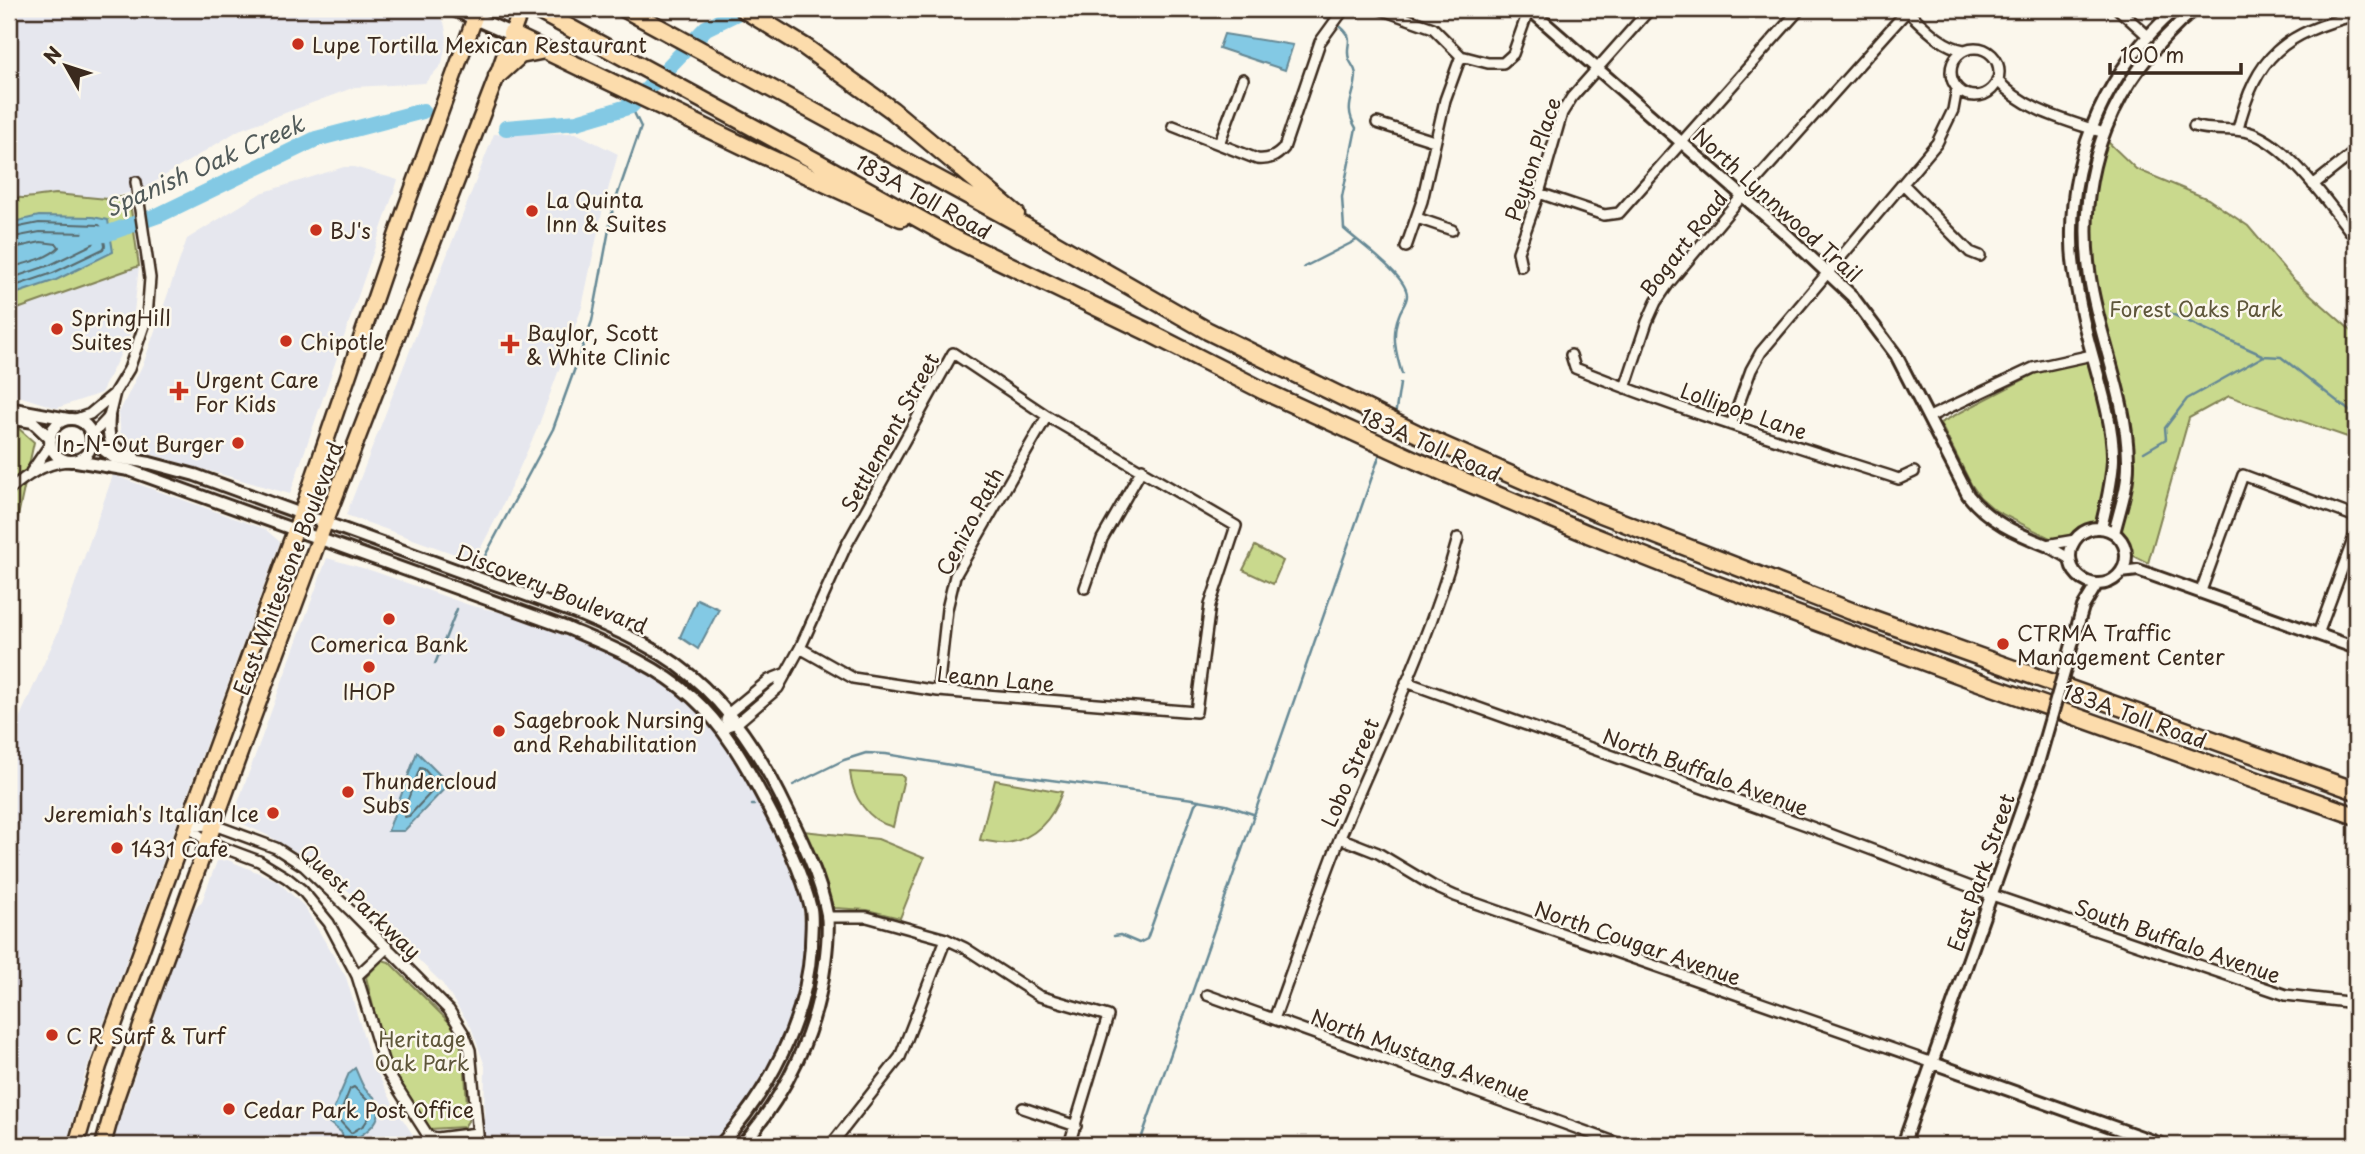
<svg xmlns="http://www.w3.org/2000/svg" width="2365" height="1154" font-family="'Playpen Sans',sans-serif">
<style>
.built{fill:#e6e7ee}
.green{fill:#c9d98d;stroke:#828256;stroke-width:2}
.water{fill:#83c9e4;stroke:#668995;stroke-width:2}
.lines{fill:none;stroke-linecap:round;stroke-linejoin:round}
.shore{stroke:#586a6d;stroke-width:2}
.stream{stroke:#668995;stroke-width:2.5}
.river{stroke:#83c9e4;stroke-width:16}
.minor-casing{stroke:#3b2a1e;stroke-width:14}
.tertiary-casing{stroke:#3b2a1e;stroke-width:16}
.secondary-casing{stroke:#3b2a1e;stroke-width:18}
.primary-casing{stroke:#3b2a1e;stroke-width:19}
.motorway-casing{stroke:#3b2a1e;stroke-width:21}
.minor{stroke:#fbf7ec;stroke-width:9}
.tertiary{stroke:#fbf7ec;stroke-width:10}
.secondary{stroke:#fbf7ec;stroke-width:12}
.primary{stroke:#fcdcac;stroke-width:14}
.motorway{stroke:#fcdcac;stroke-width:16}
.tertiary-bridge-casing{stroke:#3b2a1e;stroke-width:16;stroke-linecap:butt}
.tertiary-bridge{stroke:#fbf7ec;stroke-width:10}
.poi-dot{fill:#c8321e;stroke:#fbf7ec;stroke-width:2.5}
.labels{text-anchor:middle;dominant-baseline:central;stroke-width:5;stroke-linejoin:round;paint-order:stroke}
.poi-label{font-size:21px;fill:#3b2a1e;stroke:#fbf7ec;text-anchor:start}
.street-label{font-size:21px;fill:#3b2a1e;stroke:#fbf7ec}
.park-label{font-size:21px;fill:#5e563a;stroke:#fbf7ec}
.water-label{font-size:23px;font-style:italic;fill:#515a59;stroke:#fbf7ec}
</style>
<rect width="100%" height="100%" fill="#fbf7ec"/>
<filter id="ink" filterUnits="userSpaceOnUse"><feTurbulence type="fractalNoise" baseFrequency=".0143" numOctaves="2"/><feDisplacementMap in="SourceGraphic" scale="14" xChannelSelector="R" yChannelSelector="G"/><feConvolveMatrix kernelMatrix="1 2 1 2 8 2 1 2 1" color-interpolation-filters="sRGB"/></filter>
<g filter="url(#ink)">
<!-- built -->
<path class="built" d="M9 9H428L444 22 447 37 442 64 425 83 355 87 239 130 145 188 107 199 56 194 13 198 9 195Z
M576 133 618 154 603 208 582 307 538 427 501 509 474 561 346 515 494 134Z
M344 167H354L398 180 290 494 132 449 121 439 119 413 144 362 187 239 261 193Z
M139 266 132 331 101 393 57 408 9 393V312Z
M113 475 265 529 280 542 85 1074 66 1145H9V741L58 632Z
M327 558 373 571 469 605 567 628 626 660 683 697 701 715 725 744 752 788 801 894 806 945 803 978 791 1022 777 1055 743 1111 713 1145H485L482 1120 484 1119 485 1066 471 1027 442 983 327 870 269 836 232 819Z
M228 860 276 880 304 906 346 977 371 1061 397 1111 420 1145H111L190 914 202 901 217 861Z"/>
<!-- green -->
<path class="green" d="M2106 140 2136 169 2208 199 2248 226 2292 278 2356 335V440L2229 396 2189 418 2148 563 2134 556 2120 528 2130 475 2093 278 2090 253 2092 195Z
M56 194 107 199 129 196 139 266 9 312V196C24 201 41 195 56 194Z
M2086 361 2091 366 2108 440 2107 476 2101 512 2095 521 2082 526 2069 538 2061 541 2052 539 1996 511 1980 497 1971 484 1940 423 2038 372Z
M9 420 34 442 9 558Z
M1255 546 1283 561 1273 584 1243 570Z
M850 772 901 775 904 778 893 827C868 821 852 796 850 772Z
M995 780 1062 792C1053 818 1036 838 1008 843 999 844 988 841 980 840Z
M803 831 878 839 924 858 900 918 867 910 834 908Z
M382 960 389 962 454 1027 464 1056 468 1121 464 1127 430 1129 427 1127 392 1075 384 1052 366 977Z"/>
<!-- water -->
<path class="water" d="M1224 34 1293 45 1285 70 1219 48Z
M39 216 93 217 108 220 113 252 56 280 9 296V223Z
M697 599 719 609 698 649 680 637Z
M417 752 449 784 404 831H388Z
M355 1068C358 1074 361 1083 365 1089 367 1092 371 1094 374 1097 390 1120 363 1134 347 1145L341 1132 328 1122 349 1073Z"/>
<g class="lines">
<!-- shore -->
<path class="shore" d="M9 229 39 223 99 225 102 228 105 246 103 249 53 273 9 288
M9 238 40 232 91 233 94 235 95 241 93 244 50 265 9 279
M9 249 41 242 57 244 59 247C48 259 25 263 9 268
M420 768 424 769 438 785 409 816 405 817 403 812Z
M354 1087 368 1101 372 1113 364 1125 351 1133 338 1119 350 1089Z"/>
<!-- stream -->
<path class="stream" d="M1315 9 1332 21
M1337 24C1358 39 1344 43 1349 59 1351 65 1355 67 1356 74 1356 97 1342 105 1356 128L1342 197 1344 229C1358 242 1407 276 1407 295 1407 303 1401 308 1399 315 1391 335 1396 354 1402 374
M1304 267 1357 240
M2161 309 2264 356 2281 357 2356 416
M1395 416 1400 384
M2144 452 2166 439 2165 428 2187 399 2264 356
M479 567 553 429 592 321 613 208 641 127 631 106
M435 664 457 609
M793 785 844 760 866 753 886 754 998 773 1193 799 1226 805 1253 814
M752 805H754
M1114 936 1120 935 1139 943 1147 939 1195 804 1200 800
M1139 1145 1381 451"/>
<!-- river -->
<path class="river" d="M506 128 577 122 631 106 706 28 745 9
M91 235 106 234 159 215 316 139 423 111"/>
<!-- minor casing -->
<g class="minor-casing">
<path id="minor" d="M1380 9 1433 28 1461 56 1488 63H1503L1513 54 1529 9
M1905 9C1923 25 1940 46 1964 50
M2118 9 2148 36
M1951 72a24 24 0 1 1 48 0a24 24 0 1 1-48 0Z
M1997 80C2025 111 2066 120 2104 133
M1377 123 1434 141
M1173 126 1257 159C1269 160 1276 157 1284 148L1320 42 1344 9
M2194 126C2212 132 2230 127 2248 132 2289 144 2330 206 2356 239
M2238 129C2256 55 2284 34 2356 15
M1219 144 1243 79
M1903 184 1970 252 1980 256
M2313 185 2356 151
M1539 193 1604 215 1619 213 1800 9
M1417 218 1452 230
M1406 247 1422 201 1445 100 1461 56
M1521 266 1518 252 1539 193 1562 113 1572 97 1650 9
M1571 355 1575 368C1681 411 1790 444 1899 479L1914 472
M1625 388 1647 322 1656 302 1669 283 1742 196 1907 11
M1929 417 2033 368 2092 355
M76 419 90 414 114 394
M1731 425 1751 370 1761 352 1937 143 1953 110 1957 88
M92 435 109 417 115 392 129 369 147 317 150 278 136 182
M31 472 51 443
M9 490C27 475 43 464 67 461
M2046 545 2075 540
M2046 545 2070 559
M1085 588 1102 539 1142 469
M2201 591 2243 475 2356 517
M2318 634 2356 532
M1406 682 1806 825 1992 895 2286 995 2356 1003
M938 691 947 609 955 576 1047 416
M726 720 729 713 769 680 784 674
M721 728 737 723 778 688 800 648 846 546 953 353 1047 416 1236 526 1210 605 1196 712 938 691 853 678 800 648
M187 826 214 825 276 848 304 866 352 912 449 1010 464 1034 470 1050 479 1145
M187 826 208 842 259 861 287 878 302 890 329 923 357 976 386 1070 434 1145
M1340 838 1378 853 1433 886 1455 896 1933 1063
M827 917H867L946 939 965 948 1039 996 1108 1016 1069 1145
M357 976 388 947
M1207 995 1623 1145
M1274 1019C1297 958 1317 895 1341 835 1382 737 1430 641 1458 538
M1023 1108 1076 1126
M428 1136 437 1138 477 1133
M831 1145 900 1057 946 939"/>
</g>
<!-- tertiary casing -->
<g class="tertiary-casing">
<path id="tertiary" d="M1529 9 1785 233 1852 296 1896 355 1968 495C1988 521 2016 533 2046 545
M9 408 68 419
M109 417C107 441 110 449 134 457
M9 418 33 422 51 439
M50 440a21 21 0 1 1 42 0a21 21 0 1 1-42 0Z
M92 441 113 457 150 463 195 475C289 510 383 543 478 578 539 600 605 620 661 654 715 687 752 739 780 795 799 834 819 872 827 914 829 929 827 948 825 963 817 1030 787 1094 742 1145
M76 461 129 470 567 628C611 647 655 664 692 697 724 726 745 763 765 801 783 835 802 871 811 909 813 920 811 934 811 946 807 1019 769 1092 720 1145
M2101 528C2106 506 2112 483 2113 460 2114 416 2091 358 2082 314 2077 289 2072 264 2072 240 2070 151 2109 67 2176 9
M2070 556a28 28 0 1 1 56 0a28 28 0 1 1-56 0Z
M2114 533C2120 509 2129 484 2128 460 2127 398 2099 338 2090 278 2074 170 2113 78 2195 9
M2121 572 2138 570 2356 648
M2080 617 2083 607 2097 584
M1933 1063 2164 1145
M1903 1145 2038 763"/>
</g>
<!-- secondary casing -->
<g class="secondary-casing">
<path id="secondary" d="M454 9 511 34"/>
</g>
<!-- primary casing -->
<g class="primary-casing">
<path id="primary" d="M76 1145 99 1066 301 514 406 207 478 9
M103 1145 115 1101 151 998 249 728 325 523 497 76 521 9"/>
</g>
<!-- motorway casing -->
<g class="motorway-casing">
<path id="motorway" d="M535 9 819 163 957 240 1146 331 1264 391 1417 461 1588 534 1704 580 1976 681 2356 816
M625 9 1039 234 1208 331 1420 435 1596 512 1851 611 2356 791
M743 9 805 47 892 110 1016 214
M511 34 754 151 901 218
M497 76 520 55 545 50"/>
</g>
<!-- minor -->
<use href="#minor" class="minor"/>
<!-- tertiary -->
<use href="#tertiary" class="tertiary"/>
<!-- secondary -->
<use href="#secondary" class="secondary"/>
<!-- primary -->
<use href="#primary" class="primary"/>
<!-- motorway -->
<use href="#motorway" class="motorway"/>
<!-- tertiary-bridge casing -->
<g class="tertiary-bridge-casing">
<path id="tertiary-bridge" d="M2038 763 2080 617"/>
</g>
<!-- tertiary-bridge -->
<use href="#tertiary-bridge" class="tertiary-bridge"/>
</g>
</g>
<!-- markers -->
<g class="poi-dot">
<circle cx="298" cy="44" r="7"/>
<circle cx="532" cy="211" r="7"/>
<circle cx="316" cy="230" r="7"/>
<circle cx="57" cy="329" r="7"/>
<circle cx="286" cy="341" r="7"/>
<path d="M506.5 333.5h7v7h7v7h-7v7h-7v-7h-7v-7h7z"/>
<path d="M175.5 380.5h7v7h7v7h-7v7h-7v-7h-7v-7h7z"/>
<circle cx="238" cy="443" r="7"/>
<circle cx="389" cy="619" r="7"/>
<circle cx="2003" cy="644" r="7"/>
<circle cx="369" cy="667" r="7"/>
<circle cx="499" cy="731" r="7"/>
<circle cx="348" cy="792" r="7"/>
<circle cx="273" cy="813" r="7"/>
<circle cx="117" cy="848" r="7"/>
<circle cx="52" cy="1035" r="7"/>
<circle cx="229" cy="1109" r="7"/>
</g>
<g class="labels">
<!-- poi labels -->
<g class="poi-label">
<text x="312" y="44">Lupe Tortilla Mexican Restaurant</text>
<text x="546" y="199">La Quinta<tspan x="546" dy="24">Inn &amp; Suites</tspan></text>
<text x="330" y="230">BJ's</text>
<text x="71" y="317">SpringHill<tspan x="71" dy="24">Suites</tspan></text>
<text x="526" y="332">Baylor, Scott<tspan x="526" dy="24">&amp; White Clinic</tspan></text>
<text x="300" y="341">Chipotle</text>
<text x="195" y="379">Urgent Care<tspan x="195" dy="24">For Kids</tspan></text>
<text x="224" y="443" text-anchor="end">In-N-Out Burger</text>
<text x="2017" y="632">CTRMA Traffic<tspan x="2017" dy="24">Management Center</tspan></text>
<text x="389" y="643" text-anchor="middle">Comerica Bank</text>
<text x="369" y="691" text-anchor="middle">IHOP</text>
<text x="513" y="719">Sagebrook Nursing<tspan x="513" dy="24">and Rehabilitation</tspan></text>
<text x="362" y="780">Thundercloud<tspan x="362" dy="24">Subs</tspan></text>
<text x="259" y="813" text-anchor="end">Jeremiah's Italian Ice</text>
<text x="131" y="848">1431 Cafe</text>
<text x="66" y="1035">C R Surf &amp; Turf</text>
<text x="243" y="1109">Cedar Park Post Office</text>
</g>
<!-- street labels -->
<g class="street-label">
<text transform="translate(1532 159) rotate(-71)">Peyton Place</text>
<text transform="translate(924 196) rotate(29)">183A Toll Road</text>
<text transform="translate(1778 204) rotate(42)">North Lynnwood Trail</text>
<text transform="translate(1683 243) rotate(-52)">Bogart Road</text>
<text transform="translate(1744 410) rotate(19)">Lollipop Lane</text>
<text transform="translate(889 432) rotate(-61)">Settlement Street</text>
<text transform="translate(1431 444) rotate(24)">183A Toll Road</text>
<text transform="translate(969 521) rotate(-62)">Cenizo Path</text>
<text transform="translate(287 568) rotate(-69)">East Whitestone Boulevard</text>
<text transform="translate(552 588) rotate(22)">Discovery Boulevard</text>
<text transform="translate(996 678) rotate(5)">Leann Lane</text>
<text transform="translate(2135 715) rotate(20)">183A Toll Road</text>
<text transform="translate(1706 771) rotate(20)">North Buffalo Avenue</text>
<text transform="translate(1349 772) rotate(-67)">Lobo Street</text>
<text transform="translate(1980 872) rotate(-71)">East Park Street</text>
<text transform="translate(361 901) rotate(43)">Quest Parkway</text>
<text transform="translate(2178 940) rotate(19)">South Buffalo Avenue</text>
<text transform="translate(1638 942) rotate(19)">North Cougar Avenue</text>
<text transform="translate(1421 1054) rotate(20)">North Mustang Avenue</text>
</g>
<!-- park labels -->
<g class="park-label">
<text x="2196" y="308">Forest Oaks Park</text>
<text x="422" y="1038">Heritage<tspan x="422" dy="24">Oak Park</tspan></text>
</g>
<!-- water labels -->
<g class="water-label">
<text transform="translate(204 165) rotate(-24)">Spanish Oak Creek</text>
</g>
</g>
<!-- margin -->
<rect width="2365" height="1154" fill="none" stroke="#fbf7ec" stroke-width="35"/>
<rect x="18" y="18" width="2330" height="1119" fill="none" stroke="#3b2a1e" stroke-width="2.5" filter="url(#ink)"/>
<!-- north arrow -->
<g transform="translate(66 66) rotate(309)" stroke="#fbf7ec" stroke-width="5" paint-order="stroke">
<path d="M0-5L12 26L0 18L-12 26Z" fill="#3b2a1e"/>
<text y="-10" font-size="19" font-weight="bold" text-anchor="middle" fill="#3b2a1e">N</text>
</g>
<!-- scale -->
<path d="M2110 63v10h131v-10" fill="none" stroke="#3b2a1e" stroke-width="3.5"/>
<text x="2120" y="63" font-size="21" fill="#3b2a1e" stroke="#fbf7ec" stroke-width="5" paint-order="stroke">100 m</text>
</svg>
